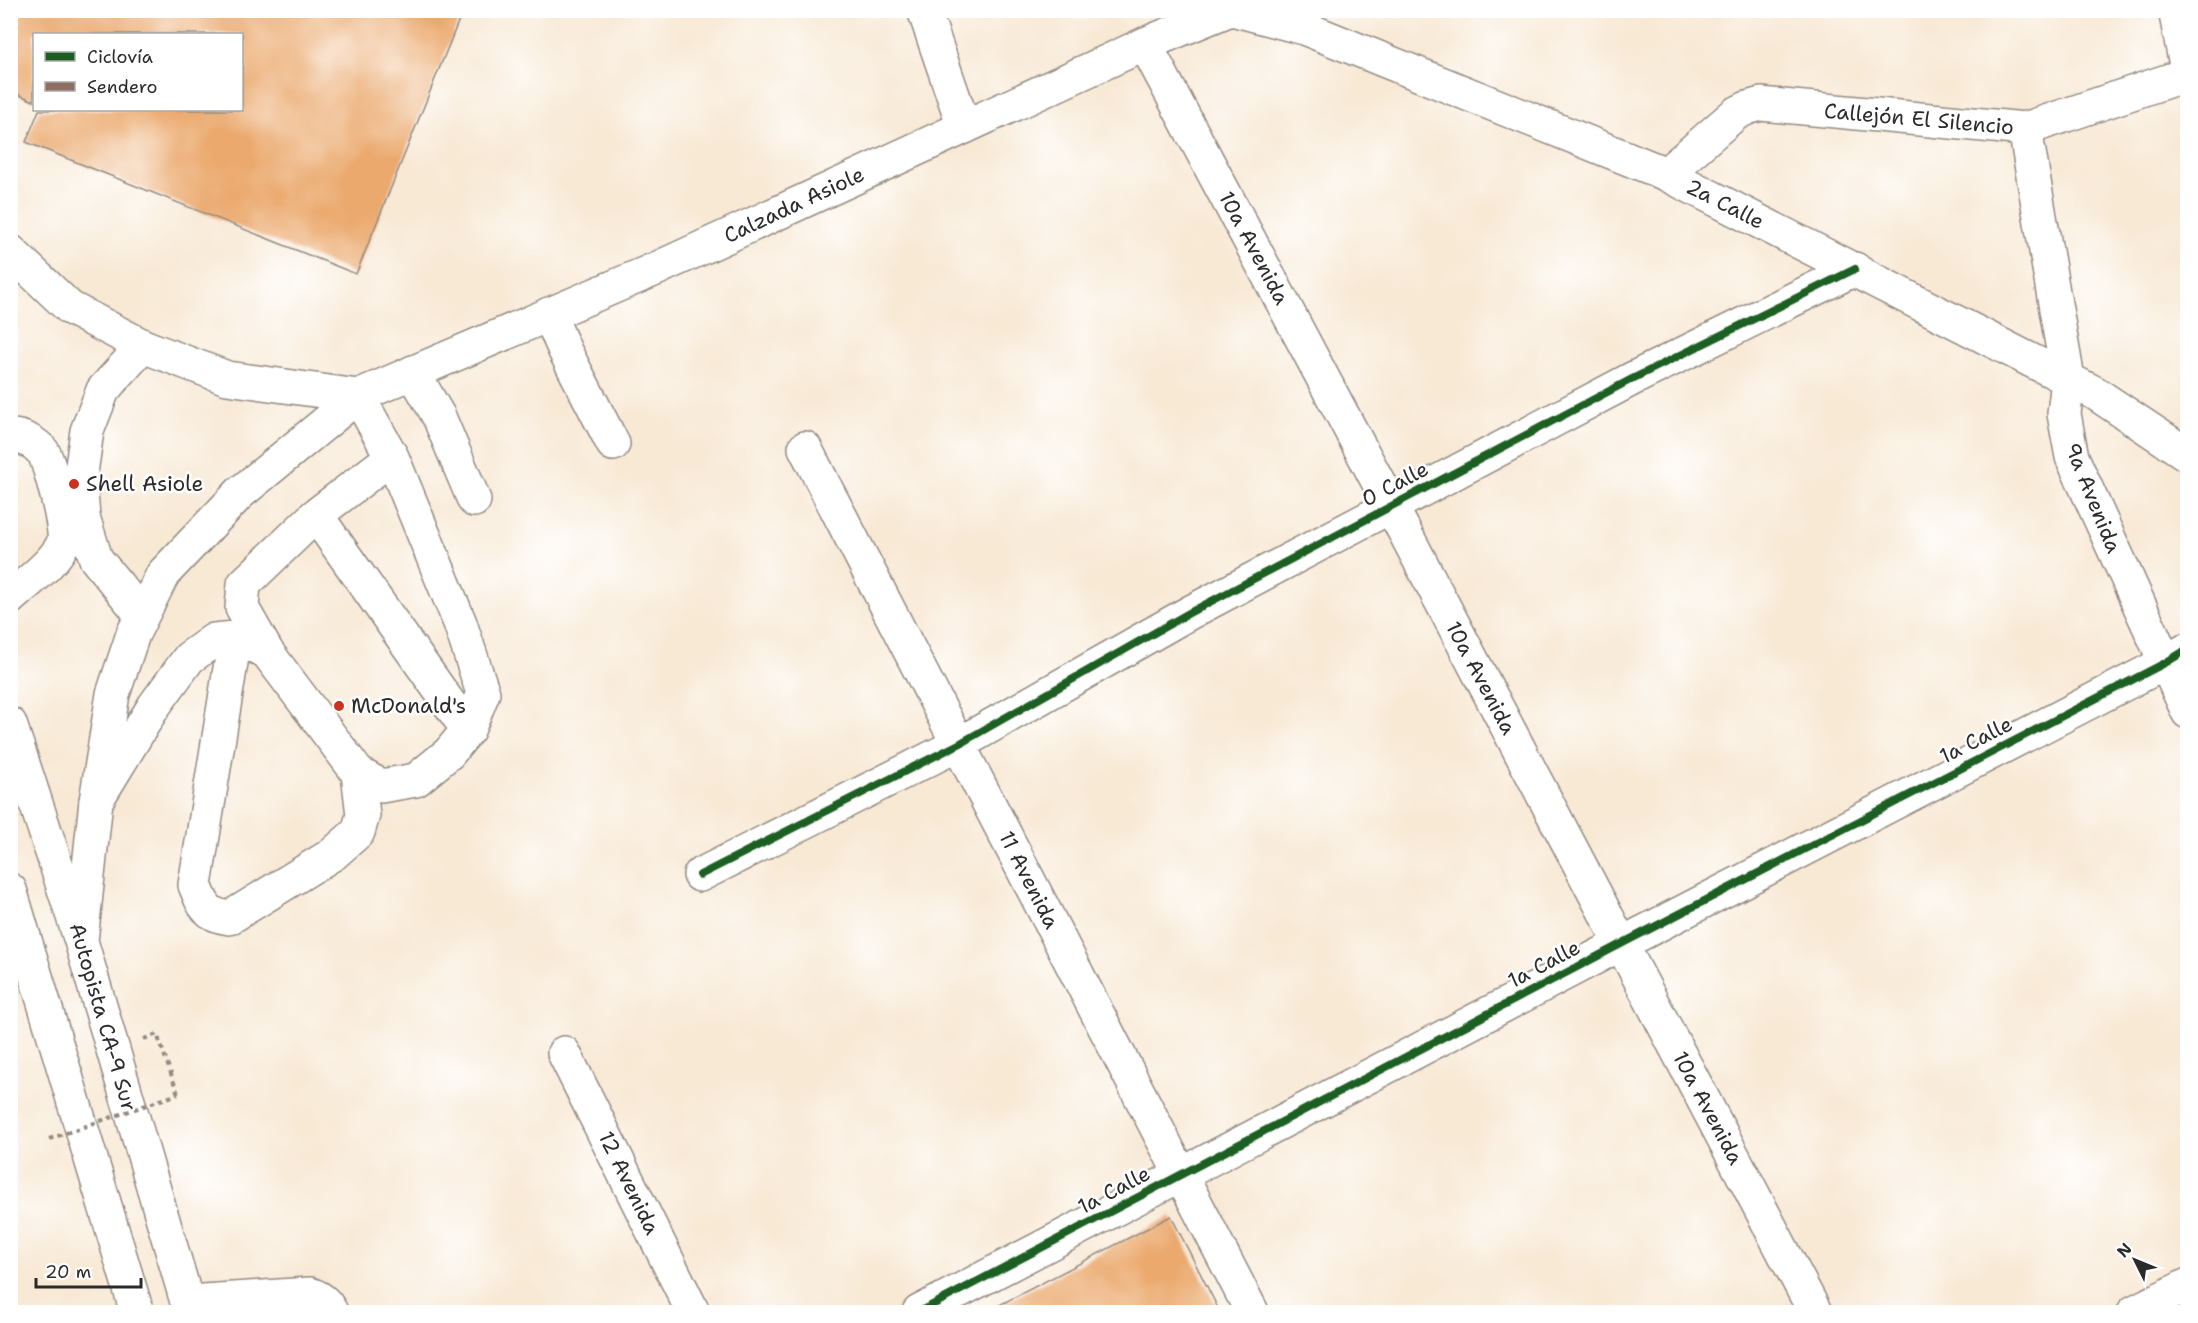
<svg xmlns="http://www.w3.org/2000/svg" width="2198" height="1323" font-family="'Shantell Sans',sans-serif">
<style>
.building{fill:#eba96d}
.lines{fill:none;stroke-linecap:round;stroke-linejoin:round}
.minor-casing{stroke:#928a80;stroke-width:36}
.major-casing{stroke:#928a80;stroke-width:36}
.highway-casing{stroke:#928a80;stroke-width:36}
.path{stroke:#928a80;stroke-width:4;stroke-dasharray:4.5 4.5;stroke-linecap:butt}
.minor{stroke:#fff;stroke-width:33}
.major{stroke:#fff;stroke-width:33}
.highway{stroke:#fff;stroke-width:33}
.path-bridge{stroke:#928a80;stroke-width:4;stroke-dasharray:4.5 4.5;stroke-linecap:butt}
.quiet{stroke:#8d6e63;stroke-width:6;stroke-dasharray:12 6;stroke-linecap:butt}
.cycleway-casing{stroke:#fff;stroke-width:11}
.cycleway{stroke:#1b5e20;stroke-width:8}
.poi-dot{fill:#c8321e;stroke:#fff;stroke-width:2}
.labels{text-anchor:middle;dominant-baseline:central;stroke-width:5;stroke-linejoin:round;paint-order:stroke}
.street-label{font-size:21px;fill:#2b2b2b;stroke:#fff}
.poi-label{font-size:21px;fill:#2b2b2b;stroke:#fff;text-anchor:start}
</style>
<rect width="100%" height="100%" fill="#fff"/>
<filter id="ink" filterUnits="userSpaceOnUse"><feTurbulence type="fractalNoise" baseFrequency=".0167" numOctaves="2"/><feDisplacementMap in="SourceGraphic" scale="12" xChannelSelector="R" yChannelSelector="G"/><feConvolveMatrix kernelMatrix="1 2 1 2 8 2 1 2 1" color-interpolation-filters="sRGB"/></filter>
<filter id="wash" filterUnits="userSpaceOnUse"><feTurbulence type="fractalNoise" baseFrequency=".008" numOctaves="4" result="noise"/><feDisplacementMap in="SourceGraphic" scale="24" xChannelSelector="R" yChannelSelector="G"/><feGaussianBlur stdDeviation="1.35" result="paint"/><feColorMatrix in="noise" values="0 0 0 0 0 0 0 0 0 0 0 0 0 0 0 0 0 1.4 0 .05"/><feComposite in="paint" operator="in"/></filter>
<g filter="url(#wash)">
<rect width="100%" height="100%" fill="#f8e9d5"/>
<g id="blocks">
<!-- building -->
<path class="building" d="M10 10H463L356 274 26 142 39 110H242V34H34V101L10 91Z
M1171 1216 1220 1312H986Z"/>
</g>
</g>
<g filter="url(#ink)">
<use href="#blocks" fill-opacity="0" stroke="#928a80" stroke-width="1.5"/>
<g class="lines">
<!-- minor casing -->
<g class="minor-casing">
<path id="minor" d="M924 10 964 127
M1236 10 1304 28 1666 174 2095 393 2188 455
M2175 10 2188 75
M2025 129 2068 379 2064 414 2072 457 2188 712
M1666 174 1735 114 1747 108 1761 104 2025 129 2188 74
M549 314 565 351 613 444
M413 372 439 417 474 500
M10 436C21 435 36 443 43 452 49 460 67 530 64 541 57 561 26 583 10 598
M805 448 1252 1312
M316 515 468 730
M142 615 96 559 83 517 80 480 87 431 103 390 143 346
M235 638 195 885C203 905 206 915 229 918L333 854 358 832 363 815 358 773
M267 652 242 608 244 584 316 515 392 457
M96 801 154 706 189 658 214 640 235 638 267 652 358 773 381 786 416 780 449 753 468 730 483 693 460 623 392 457 358 396
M700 875 959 744 1189 613 1632 379 1855 269
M564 1053 693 1312
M187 1302 310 1294C321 1298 326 1302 331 1312
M919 1312 1621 944 2165 663 2188 649
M2134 1312 2188 1285"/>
</g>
<!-- major casing -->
<g class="major-casing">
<path id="major" d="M1145 44 1391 506 1815 1312
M10 251 70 308 143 346 227 378 358 396 658 268 1145 44 1228 10"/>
</g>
<!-- highway casing -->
<g class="highway-casing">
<path id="highway" d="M10 724 81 941 190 1312
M10 890 137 1312
M81 941 96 801 113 694 133 634 163 574 240 493 358 396"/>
</g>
<!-- path -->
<path class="path" d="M144 1039 157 1034 178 1094"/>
<!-- minor -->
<use href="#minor" class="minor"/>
<!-- major -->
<use href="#major" class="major"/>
<!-- highway -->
<use href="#highway" class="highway"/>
<!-- path-bridge -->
<path class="path-bridge" d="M49 1139 178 1094"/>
<!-- quiet -->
<path class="quiet" d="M10 895H12"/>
<!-- cycleway casing -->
<g class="cycleway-casing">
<path id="cycleway" d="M700 875 959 744 1189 613 1632 379 1855 269
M919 1312 1621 944 2165 663 2188 649"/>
</g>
<!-- cycleway -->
<use href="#cycleway" class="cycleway"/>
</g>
</g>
<!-- markers -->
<g class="poi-dot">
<circle cx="74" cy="484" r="6"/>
<circle cx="339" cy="706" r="6"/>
</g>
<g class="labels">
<!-- street labels -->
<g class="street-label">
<text transform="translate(1919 119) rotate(5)">Callejón El Silencio</text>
<text transform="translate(1725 204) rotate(27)">2a Calle</text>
<text transform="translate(794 205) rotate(-25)">Calzada Asiole</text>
<text transform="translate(1254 248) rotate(62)">10a Avenida</text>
<text transform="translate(1395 484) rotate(-28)">0 Calle</text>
<text transform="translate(2093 498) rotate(68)">9a Avenida</text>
<text transform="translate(1481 678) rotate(62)">10a Avenida</text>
<text transform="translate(1976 740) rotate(-27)">1a Calle</text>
<text transform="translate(1029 880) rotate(63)">11 Avenida</text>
<text transform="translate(1544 964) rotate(-28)">1a Calle</text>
<text transform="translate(103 1017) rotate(74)">Autopista CA-9 Sur</text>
<text transform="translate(1708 1108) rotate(62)">10a Avenida</text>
<text transform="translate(629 1183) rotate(64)">12 Avenida</text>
<text transform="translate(1114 1190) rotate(-28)">1a Calle</text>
</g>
<!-- poi labels -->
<g class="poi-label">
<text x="86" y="484">Shell Asiole</text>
<text x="351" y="706">McDonald's</text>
</g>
</g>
<!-- margin -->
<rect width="2198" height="1323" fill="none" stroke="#fff" stroke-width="36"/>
<!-- legend -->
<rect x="33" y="33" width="210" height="78" fill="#ffffff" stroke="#aaaaaa" stroke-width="1.5"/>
<rect x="45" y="52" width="30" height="9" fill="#1b5e20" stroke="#aaaaaa" stroke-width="1.5"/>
<text x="87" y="63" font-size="18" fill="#2b2b2b">Ciclovía</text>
<rect x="45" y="82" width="30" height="9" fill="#8d6e63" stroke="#aaaaaa" stroke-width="1.5"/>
<text x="87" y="93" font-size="18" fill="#2b2b2b">Sendero</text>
<!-- north arrow -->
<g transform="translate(2135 1260) rotate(313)" stroke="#ffffff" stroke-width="4.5" paint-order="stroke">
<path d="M0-4.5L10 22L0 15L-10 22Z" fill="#2b2b2b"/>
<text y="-9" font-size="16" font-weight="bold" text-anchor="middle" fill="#2b2b2b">N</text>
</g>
<!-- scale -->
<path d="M36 1278v9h105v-9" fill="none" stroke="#2b2b2b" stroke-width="3"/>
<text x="45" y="1278" font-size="18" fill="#2b2b2b" stroke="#ffffff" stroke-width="4.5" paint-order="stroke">20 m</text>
</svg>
